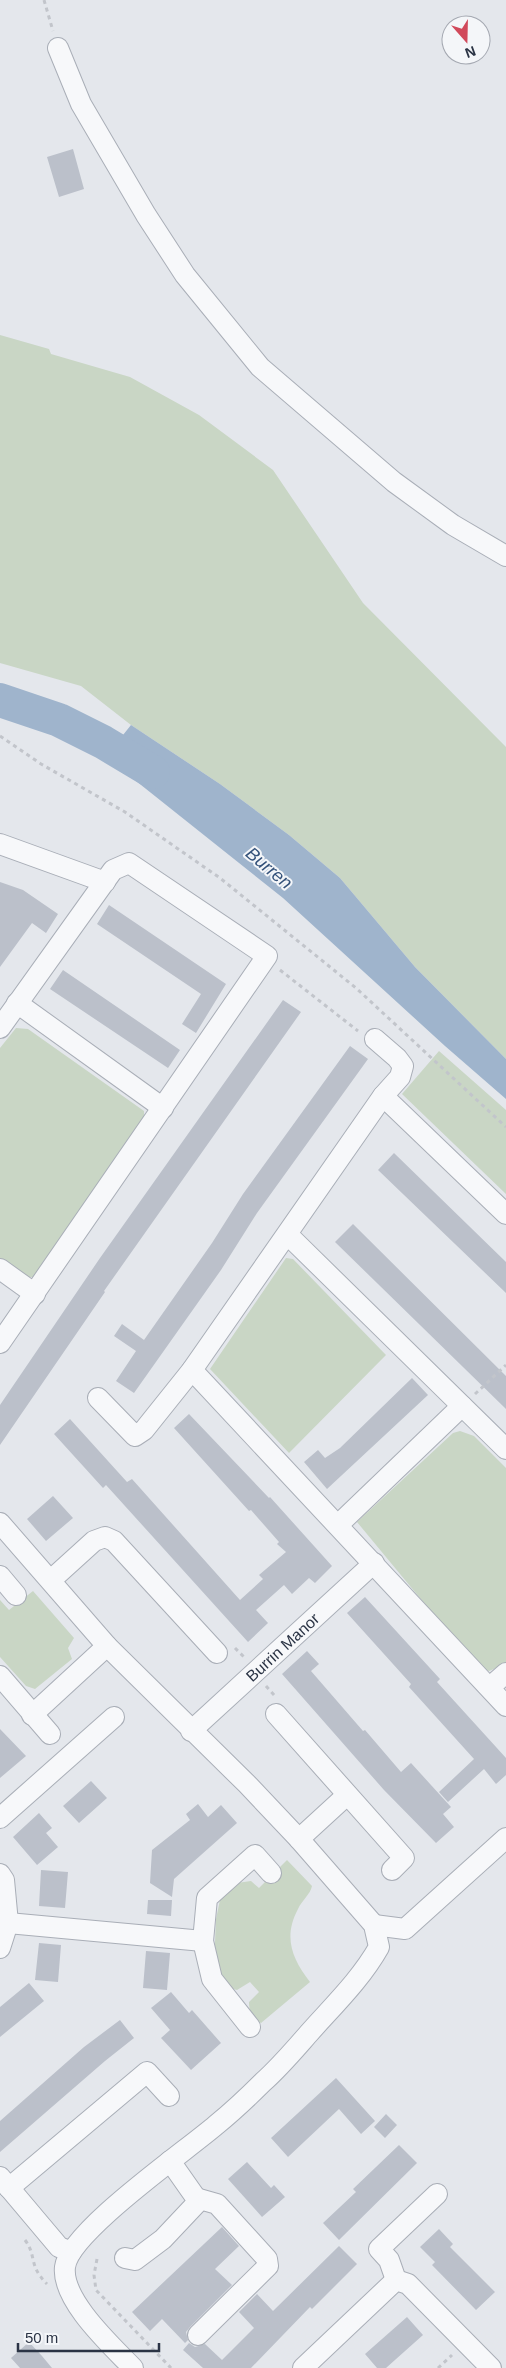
<svg xmlns="http://www.w3.org/2000/svg" width="506" height="2368" font-family="Helvetica,sans-serif">
<style>
.green{fill:#c9d6c5}
.water{fill:#9fb4cc}
.lines{fill:none;stroke-linecap:round;stroke-linejoin:round}
.river{stroke:#9fb4cc;stroke-width:34}
.building{fill:#bbc0ca}
.minor-casing{stroke:#a9aeb7;stroke-width:22}
.path{stroke:#c2c5cb;stroke-width:3;stroke-dasharray:4 4;stroke-linecap:butt}
.minor{stroke:#f7f8fa;stroke-width:20}
.labels{text-anchor:middle;dominant-baseline:central;stroke-width:4;stroke-linejoin:round;paint-order:stroke}
.street-label{font-size:16px;fill:#2b3445;stroke:#f4f6f9}
.water-label{font-size:18px;font-style:italic;fill:#34527a;stroke:#f4f6f9}
</style>
<rect width="100%" height="100%" fill="#e4e7ec"/>
<!-- green -->
<path class="green" d="M0 335 49 349 51 354 130 377 199 415 273 470 363 603 506 747V1059L415 967 340 878 289 835 220 784 131 725 81 686 0 663Z
M16 1028 28 1029 144 1111V1117L34 1277H28L0 1258V1048Z
M439 1051 506 1110V1194L402 1094Z
M286 1258 293 1259 386 1355 289 1453 210 1369Z
M460 1431 474 1436 506 1468V1664L489 1671 477 1667 357 1522 453 1433Z
M33 1591 74 1638 68 1648 72 1659 35 1689 26 1686 0 1657V1600L9 1610Z
M287 1860 312 1886C310 1895 302 1900 298 1909 283 1937 292 1959 310 1982L261 2023C253 2017 249 2013 249 2002L259 1992 250 1982 237 1990 229 1988 214 1965 216 1919 220 1900 237 1883 251 1881 259 1888Z"/>
<!-- water -->
<path class="water" d="M131 725 220 784 289 835 340 878 415 967 506 1059V1099L445 1046 283 898 131 777 107 755Z"/>
<g class="lines">
<!-- river -->
<path class="river" d="M0 700 59 720 103 742 153 772"/>
</g>
<!-- building -->
<path class="building" d="M73 149 84 189 59 197 47 157Z
M0 882 23 890 58 914 46 933 32 923 0 967Z
M109 905 226 984 196 1033 182 1024 201 994 97 924Z
M63 970 180 1050 168 1068 50 989Z
M283 1000 301 1012 104 1291 105 1292 0 1445V1405L100 1258Z
M350 1046 368 1059 257 1213 221 1270 134 1393 116 1381 136 1351 114 1336 122 1324 144 1340 212 1243 243 1194Z
M394 1153 506 1262V1293L378 1170Z
M353 1224 506 1376V1409L335 1242Z
M412 1378 428 1395 327 1489 304 1462 318 1450 325 1458 340 1448Z
M189 1414 269 1498 270 1497 332 1566 315 1583 309 1578 292 1594 284 1585 256 1610 268 1623 248 1642 106 1485 103 1488 54 1434 70 1419 127 1482 132 1479 240 1600 263 1579 259 1575 286 1552 277 1544 279 1542 251 1510 249 1511 174 1428Z
M53 1496 73 1518 46 1541 27 1519Z
M365 1597 440 1679 437 1682 506 1758V1775L496 1784 484 1769 448 1802 439 1792 474 1759 409 1687 411 1684 347 1613Z
M307 1651 319 1664 311 1671 363 1731 365 1730 401 1772 411 1763 451 1807 443 1814 454 1827 436 1843 384 1790 282 1674Z
M0 1729 26 1756 0 1778Z
M91 1781 107 1798 79 1823 63 1806Z
M198 1804 208 1817 221 1805 237 1823 174 1879 172 1897 150 1883 152 1850 190 1820 186 1814Z
M39 1813 52 1828 46 1833 58 1847 37 1865 13 1837Z
M41 1870 68 1872 65 1908 39 1906Z
M148 1900H172L171 1916 147 1914Z
M39 1943 61 1945 58 1982 35 1980Z
M146 1951 170 1953 167 1990 143 1988Z
M29 1983 44 2001 0 2037V2007Z
M171 1992 189 2013 192 2010 221 2043 191 2070 161 2038 170 2030 151 2008Z
M120 2020 134 2038 105 2061 0 2152V2121L84 2047Z
M336 2078 375 2121 361 2134 339 2109 288 2157 271 2138Z
M386 2114 397 2125 385 2138 374 2127Z
M399 2145 417 2163 339 2240 323 2223 356 2192 353 2189Z
M247 2162 271 2188 274 2185 285 2197 262 2217 228 2179Z
M222 2227 239 2246 215 2269 232 2285 190 2327 186 2332 188 2340 185 2343 162 2319 150 2331 132 2312Z
M439 2229 453 2244 450 2247 495 2292 476 2310 432 2265 435 2262 420 2247Z
M339 2246 357 2264 312 2309 310 2307 251 2368H203L183 2350 189 2343 195 2347 205 2344 222 2360 254 2328 239 2312 257 2294 273 2311Z
M407 2317 423 2335 386 2368H377L365 2354Z
M29 2342 42 2356 52 2368H20L11 2358Z"/>
<g class="lines">
<!-- minor casing -->
<g class="minor-casing">
<g id="minor">
<path d="M58 48 81 104 146 215 185 275 260 367 394 482 453 525 506 556"/>
<path d="M0 844 105 882"/>
<path d="M17 1003 163 1108"/>
<path d="M0 1028 113 870 129 863 267 956 0 1343"/>
<path d="M383 1096 506 1214"/>
<path d="M288 1235 506 1449"/>
<path d="M0 1269 35 1294"/>
<path d="M192 1370 506 1706"/>
<path d="M98 1398 135 1436 144 1430 192 1370 383 1096 400 1077 403 1066 397 1058 375 1039"/>
<path d="M0 1523 107 1646 247 1784 299 1839 374 1925 379 1947C361 1979 334 2005 310 2032 295 2049 280 2067 263 2082 248 2097 232 2112 216 2125 186 2151 69 2232 65 2267 61 2300 112 2346 133 2368"/>
<path d="M338 1525 462 1406"/>
<path d="M0 1576 16 1595"/>
<path d="M51 1580 94 1541 105 1537 114 1541 217 1653"/>
<path d="M0 1676 50 1734"/>
<path d="M490 1687 506 1673"/>
<path d="M276 1714 404 1858 392 1870"/>
<path d="M32 1715 107 1646"/>
<path id="s1" d="M191 1731 374 1563"/>
<path d="M0 1818 114 1717"/>
<path d="M299 1839 347 1795"/>
<path d="M0 1874 4 1880 8 1923 0 1948"/>
<path d="M8 1923 203 1941"/>
<path d="M374 1925 405 1929 506 1838"/>
<path d="M250 2027 212 1979 203 1941 207 1898 255 1855 271 1873"/>
<path d="M0 2177 59 2247 71 2252"/>
<path d="M9 2188 147 2072 169 2096"/>
<path d="M196 2198 217 2204 267 2259 268 2266 198 2335"/>
<path d="M125 2258 135 2260 163 2239 196 2204V2198L170 2161"/>
<path d="M396 2280 389 2260 379 2249 437 2194"/>
<path d="M303 2368 396 2280 408 2284 491 2368"/>
</g>
</g>
<!-- path -->
<path class="path" d="M44 0 53 31
M0 736 41 764 125 812 220 878 356 988 506 1127
M280 970 358 1031
M475 1394 506 1365
M235 1648 244 1657
M266 1686 275 1696
M25 2240C37 2256 28 2265 47 2284
M97 2259 94 2275 96 2290 171 2368
M438 2368 452 2355"/>
<!-- minor -->
<use href="#minor" class="minor"/>
</g>
<g class="labels">
<!-- street labels -->
<g class="street-label">
<text stroke="none"><textPath href="#s1" startOffset="124">Burrin Manor</textPath></text>
</g>
<!-- water labels -->
<g class="water-label">
<text transform="translate(269 868) rotate(40)">Burren</text>
</g>
</g>
<!-- north arrow -->
<g transform="translate(466 40) rotate(160)"><circle r="24" fill="#f4f6f9" stroke="#a4a8b1"/>
<path d="M0-4L9 19L0 12L-9 19Z" fill="#d1495b"/>
<text y="-8" font-size="14" font-weight="bold" text-anchor="middle" fill="#2b3445">N</text>
</g>
<!-- scale -->
<path d="M18 2343v8h141v-8" fill="none" stroke="#2b3445" stroke-width="2.5"/>
<text x="25" y="2343" font-size="15" fill="#2b3445" stroke="#f4f6f9" stroke-width="4" paint-order="stroke">50 m</text>
</svg>
